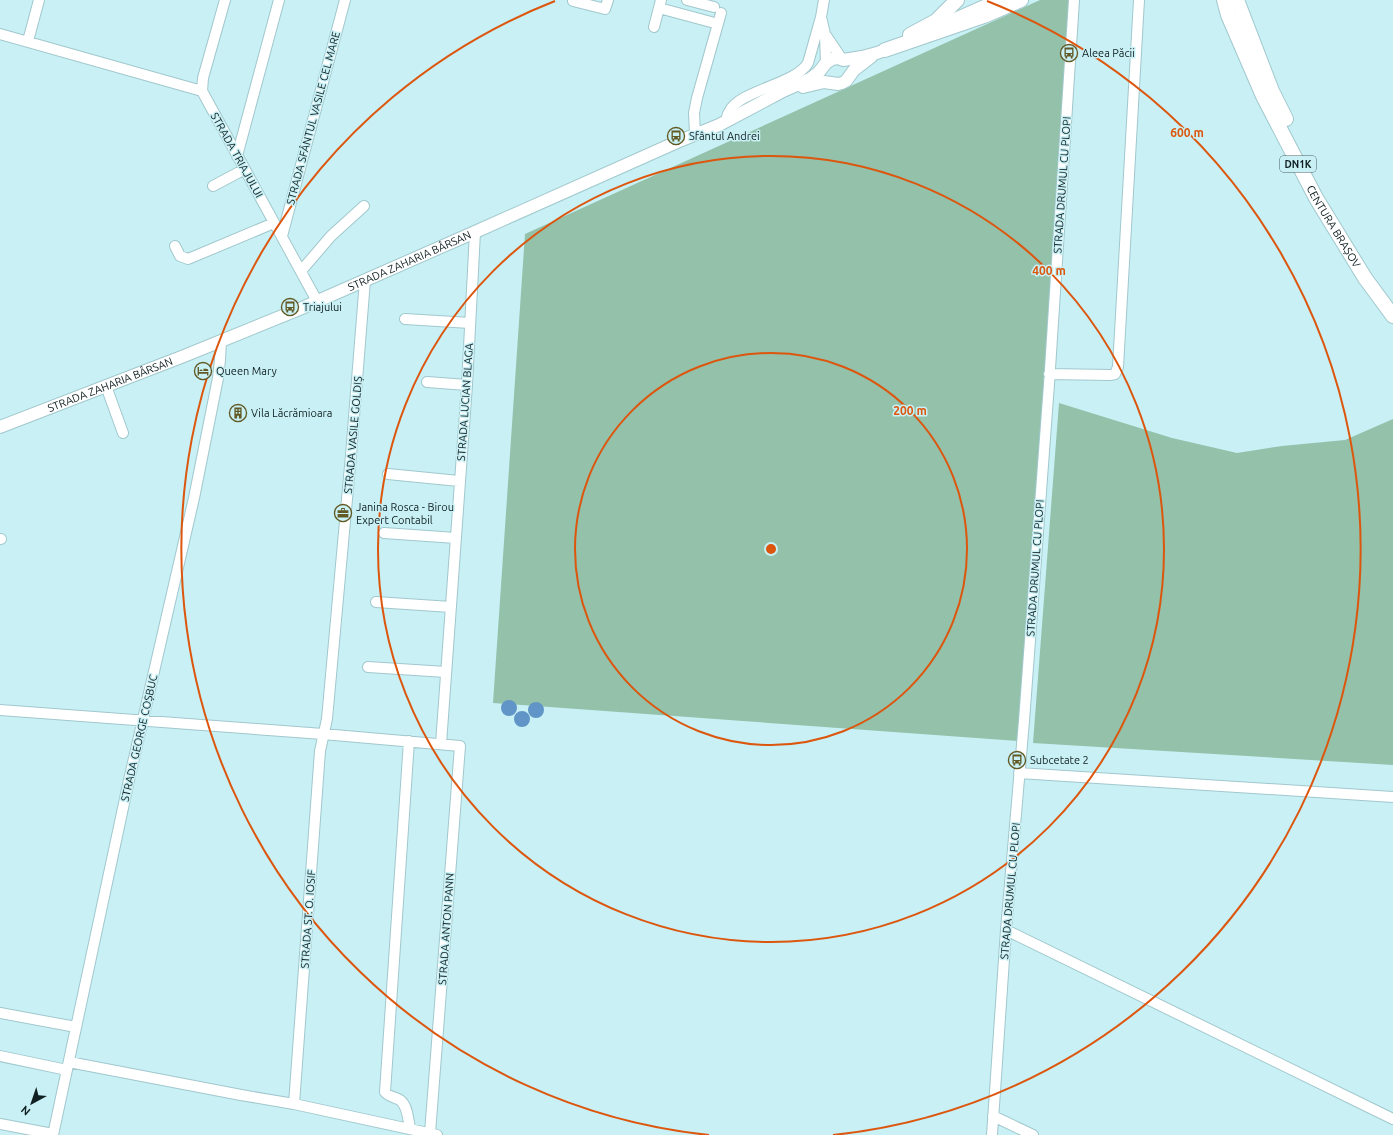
<svg xmlns="http://www.w3.org/2000/svg" width="1393" height="1135" font-family="Ubuntu,sans-serif">
<style>
.green{fill:#93c1aa}
.water{fill:#6194c7}
.lines{fill:none;stroke-linecap:round;stroke-linejoin:round}
.minor-casing{stroke:#a1c8cd;stroke-width:12}
.major-casing{stroke:#a1c8cd;stroke-width:14}
.highway-casing{stroke:#a1c8cd;stroke-width:16}
.minor{stroke:#fff;stroke-width:10}
.major{stroke:#fff;stroke-width:12}
.highway{stroke:#fff;stroke-width:14}
.ring{fill:none;stroke:#dd560d;stroke-width:2}
.labels{text-anchor:middle;dominant-baseline:central;stroke-width:3;stroke-linejoin:round;paint-order:stroke}
.shield{fill:#c8f0f5;stroke:#475e61;stroke-width:1}
.shield-label{font-size:10px;font-weight:bold;fill:#101f21}
.poi-label{font-size:11px;fill:#101f21;stroke:#c8f0f5;text-anchor:start}
.street-label{font-size:11px;fill:#101f21;stroke:#c8f0f5}
.centre{fill:#dd560d;stroke:#c8f0f5;stroke-width:2}
.ring-label{font-size:12px;text-anchor:middle;font-weight:bold;fill:#dd560d;stroke:#c8f0f5;stroke-width:3;stroke-linejoin:round;paint-order:stroke}
</style>
<rect width="100%" height="100%" fill="#c8f0f5"/>
<!-- green -->
<path class="green" d="M1040 0H1078L1018 741 493 703 525 234Z
M1059 403 1172 438 1237 453 1282 446 1345 440 1393 419V765L1033 743Z"/>
<!-- water -->
<path class="water" d="M501 708a8 8 0 1 1 16 0a8 8 0 1 1-16 0Z
M528 710a8 8 0 1 1 16 0a8 8 0 1 1-16 0Z
M514 719a8 8 0 1 1 16 0a8 8 0 1 1-16 0Z"/>
<g class="lines">
<!-- minor casing -->
<g class="minor-casing">
<path id="minor" d="M225 0 203 78 202 91 317 301
M687 0 714 7
M824 0 821 17 825 34 826 63
M573 1 605 9 608 0
M659 8 711 22
M654 27 661 0
M0 34 202 91
M825 34 842 59
M28 41 39 0
M726 121C727 118 727 115 729 112 739 90 795 85 808 63L821 17
M695 134 694 113 697 98 721 13
M237 156 279 0
M213 186 245 169
M282 236 345 0
M175 246 180 256 188 259 274 223
M301 271 331 236 364 206
M405 319 470 323
M1049 374 1110 375 1115 374 1118 367 1139 0
M427 382 467 385
M106 386 123 433
M388 474 459 481
M384 533 456 538
M0 539H1
M376 602 451 607
M368 667 446 672
M0 710 323 734 460 746 430 1133
M409 741 385 1092C389 1097 395 1097 400 1100 408 1106 408 1120 410 1128
M441 744 467 385 475 232
M1019 773 1393 797
M1006 930 1393 1119
M0 1013 76 1027
M0 1056 67 1070
M69 1062 241 1095 294 1104 437 1135
M294 1104 320 751 327 719 351 455 365 280
M993 1116 1033 1135
M0 1124 53 1134
M53 1135 129 780 194 498 218 378 220 360 221 341
M992 1135 1006 930 1024 721 1049 384 1074 0"/>
</g>
<!-- major casing -->
<g class="major-casing">
<g id="major">
<path d="M946 23 998 0"/>
<path d="M803 87 824 82 838 84 842 83 846 81 854 70 871 57"/>
<path id="s1" d="M0 427 184 356 302 308 475 232 677 142 719 125 783 91 810 79 819 72 826 63 832 59 838 58 843 60 862 57 877 53 893 47"/>
</g>
</g>
<!-- highway casing -->
<g class="highway-casing">
<g id="highway">
<path id="s2" d="M1224 0 1228 15 1263 96 1316 198 1365 278 1393 316"/>
<path d="M1237 0 1272 91 1286 119"/>
<path d="M910 35 936 21 957 0"/>
<path d="M885 50 984 16 1021 0"/>
</g>
</g>
<!-- minor -->
<use href="#minor" class="minor"/>
<!-- major -->
<use href="#major" class="major"/>
<!-- highway -->
<use href="#highway" class="highway"/>
</g>
<!-- distance rings -->
<g class="ring">
<circle cx="771" cy="549" r="196"/>
<circle cx="771" cy="549" r="393"/>
<path d="M709 1135A589 589 0 0 1 555 1M987 1A589 589 0 0 1 833 1135"/>
</g>
<!-- icons -->
<defs>
<g id="bus-ring" transform="scale(0.9)"><circle r="9.5" fill="#c8f0f5" stroke="#625925" stroke-width="1.5"/><path d="M-5-6H5V4H4V6H2V4H-2V6H-4V4H-5ZM-3.5-4V0h7V-4ZM-3.5 1.2v1.5H-2V1.2ZM2 1.2v1.5H3.5V1.2Z" fill="#625925"/></g>
<g id="hotel-ring" transform="scale(0.9)"><circle r="9.5" fill="#c8f0f5" stroke="#625925" stroke-width="1.5"/><path d="M-6-4.5h1.5V1H6V5H4.5V3h-9V5H-6ZM-4 0a1.8 1.8 0 1 1 3.6 0ZM.5 0V-2.5h3Q6-2.5 6 0Z" fill="#625925"/></g>
<g id="building-ring" transform="scale(0.9)"><circle r="9.5" fill="#c8f0f5" stroke="#625925" stroke-width="1.5"/><path d="M-4-6H4V6H1V3H-1V6H-4ZM-2.5-4.3h1.7v1.8h-1.7ZM.8-4.3h1.7v1.8H.8ZM-2.5-1h1.7V.8h-1.7ZM.8-1h1.7V.8H.8Z" fill="#625925"/></g>
<g id="office-ring" transform="scale(0.9)"><circle r="9.5" fill="#c8f0f5" stroke="#625925" stroke-width="1.5"/><path d="M-6-3h4V-5.5h4V-3h4V5H-6ZM-1-4.5V-3h2v-1.5ZM-6 0V1H6V0Z" fill="#625925"/></g>
</defs>
<g fill-rule="evenodd">
<use href="#bus-ring" x="1069" y="53"/>
<use href="#bus-ring" x="676" y="136"/>
<use href="#bus-ring" x="290" y="307"/>
<use href="#hotel-ring" x="203" y="371"/>
<use href="#building-ring" x="238" y="413"/>
<use href="#office-ring" x="343" y="513"/>
<use href="#bus-ring" x="1017" y="760"/>
</g>
<g class="labels">
<!-- shield labels -->
<rect class="shield" x="1280" y="156" width="36" height="16" rx="3"/>
<g class="shield-label">
<text x="1298" y="164">DN1K</text>
</g>
<!-- poi labels -->
<g class="poi-label">
<text x="1082" y="53">Aleea Păcii</text>
<text x="689" y="136">Sfântul Andrei</text>
<text x="303" y="307">Triajului</text>
<text x="216" y="371">Queen Mary</text>
<text x="251" y="413">Vila Lăcrămioara</text>
<text x="356" y="507">Janina Rosca - Birou<tspan x="356" dy="13">Expert Contabil</tspan></text>
<text x="1030" y="760">Subcetate 2</text>
</g>
<!-- street labels -->
<g class="street-label">
<text transform="translate(313 118) rotate(-75)">STRADA SFÂNTUL VASILE CEL MARE</text>
<text transform="translate(237 155) rotate(61)">STRADA TRIAJULUI</text>
<text transform="translate(1062 185) rotate(-86)">STRADA DRUMUL CU PLOPI</text>
<text stroke="none"><textPath href="#s2" startOffset="252">CENTURA BRAȘOV</textPath></text>
<text stroke="none"><textPath href="#s1" startOffset="442">STRADA ZAHARIA BÂRSAN</textPath></text>
<text stroke="none"><textPath href="#s1" startOffset="118">STRADA ZAHARIA BÂRSAN</textPath></text>
<text transform="translate(465 402) rotate(-86)">STRADA LUCIAN BLAGA</text>
<text transform="translate(353 435) rotate(-85)">STRADA VASILE GOLDIȘ</text>
<text transform="translate(1035 568) rotate(-86)">STRADA DRUMUL CU PLOPI</text>
<text transform="translate(139 738) rotate(-77)">STRADA GEORGE COȘBUC</text>
<text transform="translate(1010 891) rotate(-85)">STRADA DRUMUL CU PLOPI</text>
<text transform="translate(308 919) rotate(-86)">STRADA ST. O. IOSIF</text>
<text transform="translate(446 929) rotate(-86)">STRADA ANTON PANN</text>
</g>
</g>
<circle cx="771" cy="549" r="6" class="centre"/>
<g class="ring-label">
<text x="1187" y="137">600 m</text>
<text x="1049" y="275">400 m</text>
<text x="910" y="415">200 m</text>
</g>
<!-- north arrow -->
<g transform="translate(32 1103) rotate(220)" stroke="#c8f0f5" stroke-width="3" paint-order="stroke">
<path d="M0-3L7 15L0 10L-7 15Z" fill="#101f21"/>
<text y="-6" font-size="11" font-weight="bold" text-anchor="middle" fill="#101f21">N</text>
</g>
</svg>
